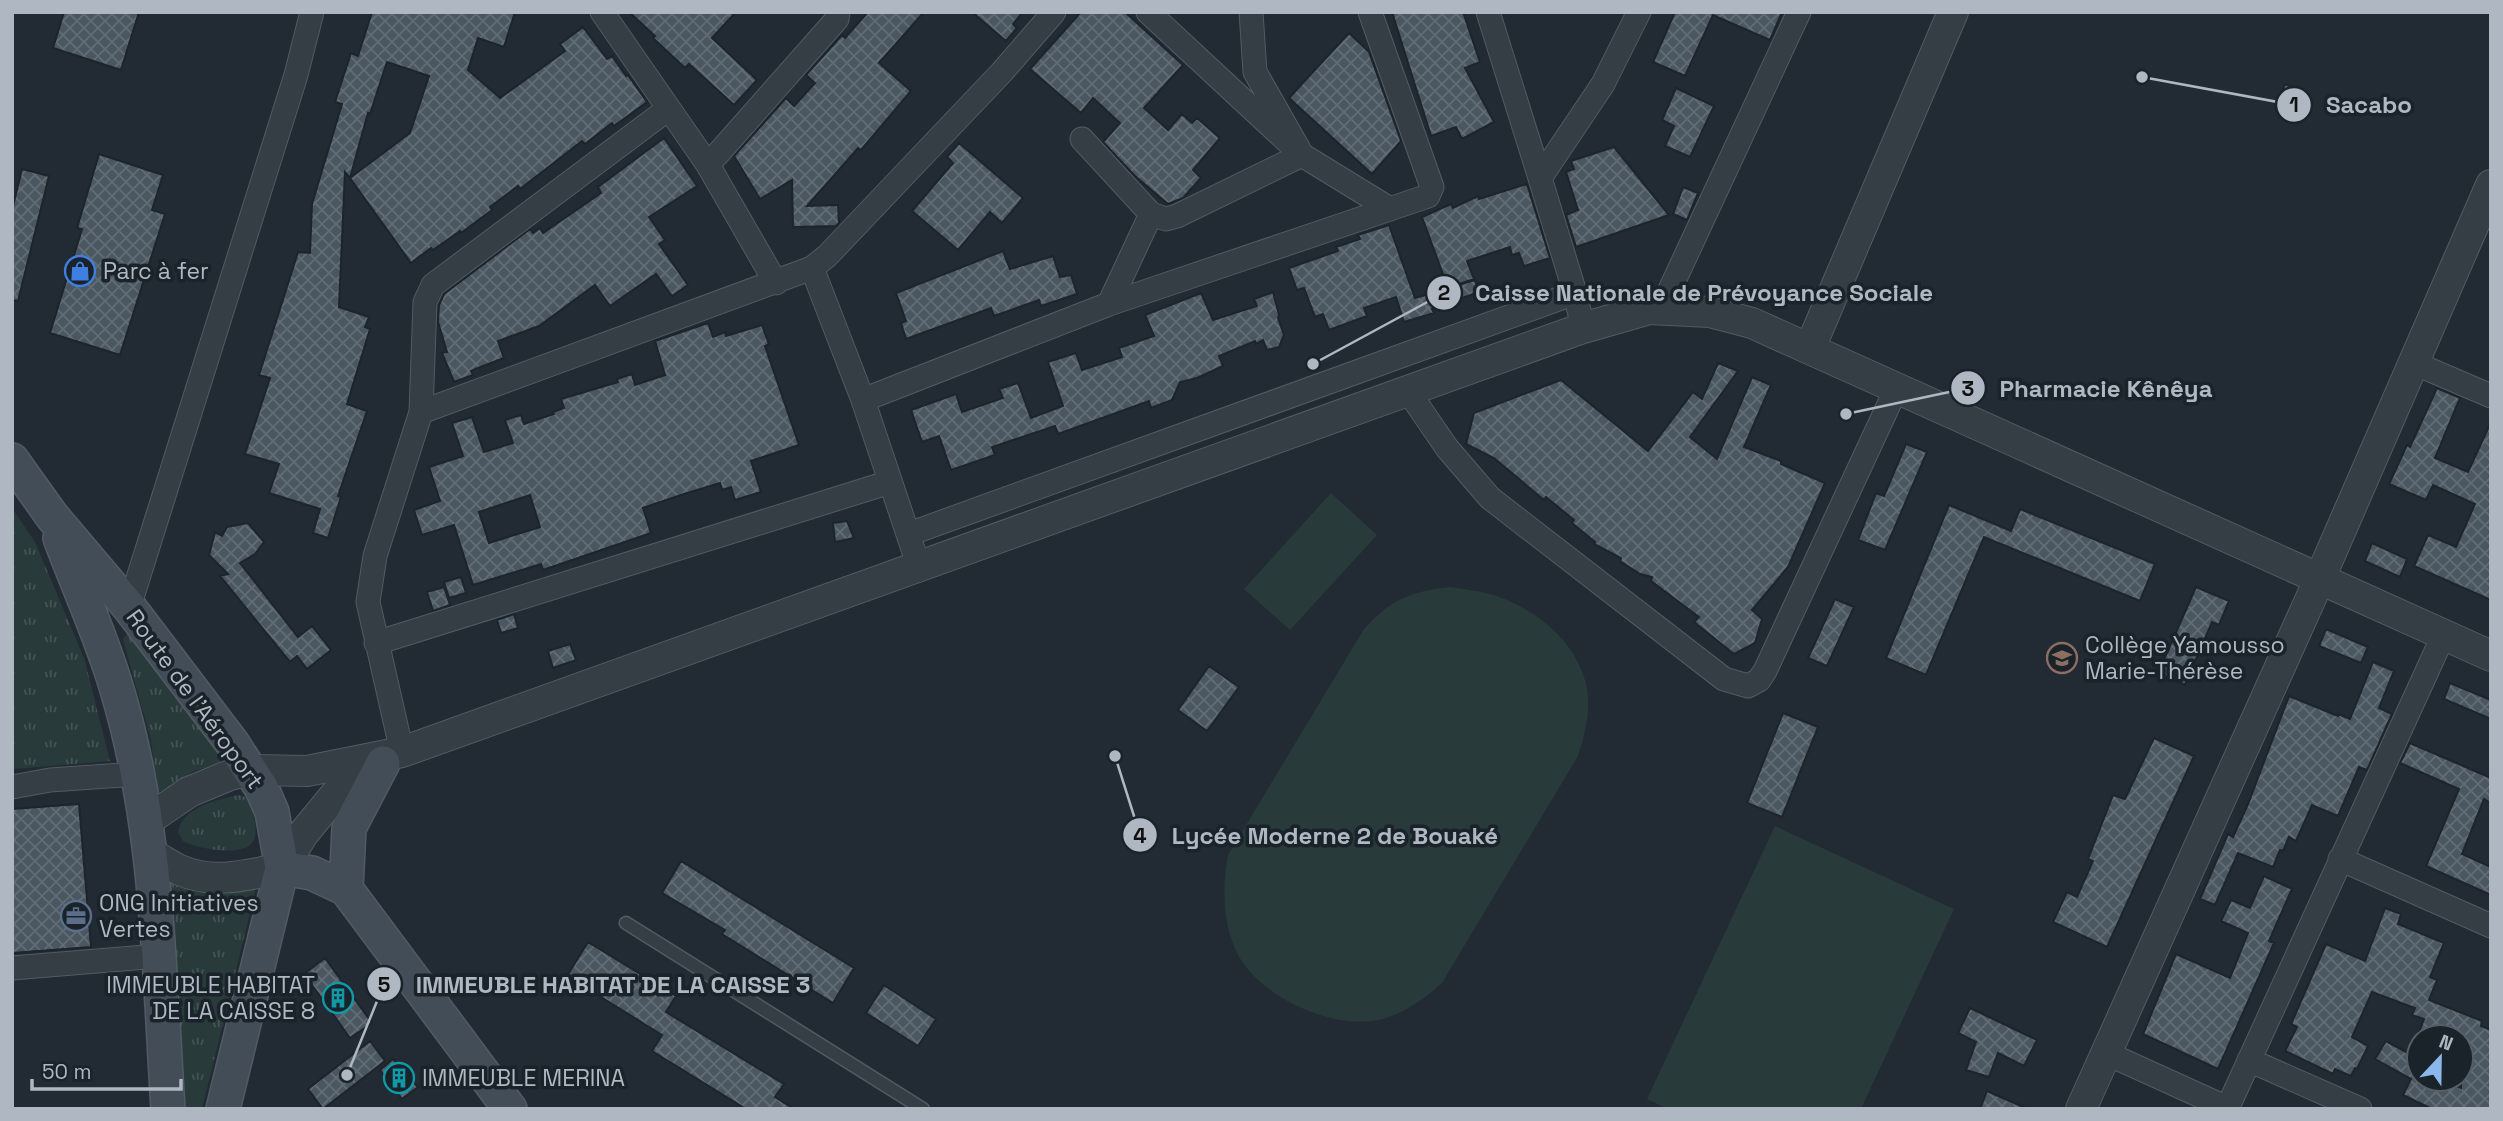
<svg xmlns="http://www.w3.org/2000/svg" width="2503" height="1121" font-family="'Space Grotesk',sans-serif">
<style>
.grass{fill:url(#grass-tufts)}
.garden{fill:#283a39}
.building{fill:url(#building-cross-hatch);stroke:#1c242c;stroke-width:2;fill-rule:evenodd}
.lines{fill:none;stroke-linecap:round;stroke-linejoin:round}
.service-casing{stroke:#525b63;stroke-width:15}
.minor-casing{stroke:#525b63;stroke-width:25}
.tertiary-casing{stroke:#525b63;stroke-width:32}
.secondary-casing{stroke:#525b63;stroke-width:36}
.service{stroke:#353d45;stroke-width:12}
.minor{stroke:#353d45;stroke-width:23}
.tertiary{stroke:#353d45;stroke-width:30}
.secondary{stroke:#434d58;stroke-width:33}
.labels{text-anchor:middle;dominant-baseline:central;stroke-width:7;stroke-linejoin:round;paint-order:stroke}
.poi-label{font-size:23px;fill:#afb8c2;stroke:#1a222a;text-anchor:start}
.street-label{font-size:23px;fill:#afb8c2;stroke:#1a222a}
.leader{fill:none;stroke:#afb8c2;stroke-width:2.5}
.callout-dot{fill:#afb8c2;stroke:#1a222a;stroke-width:2.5}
.mark-label{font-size:21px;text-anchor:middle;font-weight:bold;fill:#111}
.callout-label{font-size:24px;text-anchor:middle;font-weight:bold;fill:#afb8c2;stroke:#1a222a;stroke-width:7;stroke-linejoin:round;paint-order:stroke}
</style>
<defs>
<pattern id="grass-tufts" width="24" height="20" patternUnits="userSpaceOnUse" patternTransform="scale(1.75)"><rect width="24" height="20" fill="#283a39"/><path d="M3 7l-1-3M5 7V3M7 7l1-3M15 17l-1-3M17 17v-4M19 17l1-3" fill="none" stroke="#455454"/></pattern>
<pattern id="building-cross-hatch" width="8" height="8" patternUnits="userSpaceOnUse" patternTransform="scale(1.75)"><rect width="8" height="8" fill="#4a5660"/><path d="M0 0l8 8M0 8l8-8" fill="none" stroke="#626c75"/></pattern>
</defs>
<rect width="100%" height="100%" fill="#222b34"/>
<!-- grass -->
<path class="grass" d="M12 508 35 542 84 658 110 761 12 769Z
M130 630 231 761 194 771 165 791H160L157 789 151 740 123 639Z
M238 795 246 797C251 809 258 824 255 836 251 860 198 849 183 841L178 832C182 807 218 800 238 795Z
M167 879 256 888 202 1109H178Z"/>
<!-- garden -->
<path class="garden" d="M1331 493 1377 535 1290 630 1244 589Z
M1449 587C1461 589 1474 590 1486 593 1528 604 1571 635 1584 677 1593 704 1586 731 1578 756L1442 983C1424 999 1406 1012 1383 1019 1335 1031 1267 1000 1241 960 1222 928 1222 890 1228 855L1364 629C1392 599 1409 592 1449 587Z
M1775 826 1954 909 1861 1109H1668L1647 1099Z"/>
<!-- building -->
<path class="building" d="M64 12H139L121 70 53 48Z
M372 12H515L504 47 478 38 468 70 500 98 565 51 560 44 583 27 607 59 612 56 626 76 628 75 647 102 614 126 612 123 585 144 582 141 520 189 518 186 490 207 492 210 461 233 460 231 433 250 431 248 411 263 350 178 410 133 429 76 387 62 370 114 368 113 350 178 345 172 339 307 369 317 365 327 370 329 347 404 367 411 338 496 341 497 328 538 313 533 320 509 269 493 279 464 245 454 270 378 259 375 298 252 310 253 312 204 342 104 335 102 351 53 358 56Z
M629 12H736L712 38 757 80 734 105 689 64 685 68 653 38 655 36Z
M868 12H924L879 63 911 91 861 150 858 148 807 206 838 205 839 223 836 226 793 227 792 180 760 199 734 156 786 98 794 106 815 83 806 75 842 35 845 38Z
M972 12H1023L1013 24 1017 28 1006 41Z
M1081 12H1125L1183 65 1144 108 1168 130 1182 114 1192 123 1197 118 1220 138 1193 170 1201 178 1183 198 1168 204 1135 176 1103 142 1120 123 1093 98 1081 113 1030 69Z
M1392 12H1463L1480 62 1465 68 1494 122 1462 139 1456 127 1431 136Z
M1675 12H1782L1770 40 1713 15 1685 76 1653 62Z
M1349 33 1369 52 1401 141 1372 174 1289 98Z
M2285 84 2300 90 2294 107 2278 101Z
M1676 88 1714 106 1690 157 1665 146 1674 126 1662 120Z
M664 138 697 186 649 217 665 240 659 244 688 285 672 296 656 274 610 306 595 285 539 326 498 341 504 358 478 368 471 371 473 375 454 382 442 353 447 352 438 322 439 305 444 294 530 229 533 233 540 228 543 233 601 193 598 187Z
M959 143 1023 198 1002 223 990 212 958 250 912 211 953 163 947 157Z
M1614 147 1669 215 1576 247 1566 215 1578 210 1566 172 1574 169 1571 161Z
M99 154 163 175 152 210 165 214 120 355 50 333 82 229 77 228Z
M22 169 49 176 18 301 12 300V210Z
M1527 184 1550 258 1524 266 1519 253 1512 255 1510 247 1467 261 1474 279 1448 288 1422 217 1451 204 1453 208 1478 196 1479 199Z
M1683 187 1698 193 1687 220 1673 214Z
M1389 225 1415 298 1475 280 1479 292 1432 309 1434 313 1404 322 1396 297 1364 308 1367 316 1329 330 1323 314 1315 317 1304 288 1297 290 1289 268 1338 251 1336 247 1360 239 1358 235Z
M1003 251 1010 269 1053 256 1060 277 1071 275 1077 294 1041 306 1039 300 994 316 991 308 906 339 901 323 906 321 896 293Z
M1273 292 1279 315 1278 318 1284 335 1279 347 1267 350 1263 340 1256 344 1255 341 1219 356 1223 366 1197 378 1180 382 1172 400 1151 408 1149 401 1058 434 1055 426 992 447 995 455 951 470 939 436 922 442 911 410 956 394 962 412 1003 398 999 389 1018 383 1031 418 1063 406 1048 362 1076 353 1082 370 1122 357 1119 348 1154 336 1145 315 1201 293 1213 320 1257 306 1254 299Z
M708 323 713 337 725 332 726 336 762 325 769 344 765 346 799 445 751 461 761 492 735 500 731 487 722 490 720 483 684 494 643 508 651 533 543 570 541 564 473 585 454 525 422 535 414 510 440 501 429 467 463 456 452 423 472 417 484 452 513 443 505 420 521 415 524 424 554 414 553 412 564 408 561 399 618 382 617 379 632 374 635 385 665 375 655 341ZM530 495 540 527 489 543 479 512Z
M1718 363 1738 371 1690 437 1717 459 1752 377 1771 385 1744 447 1781 461V464L1825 483 1788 567 1752 610 1762 619 1755 643 1734 654 1694 622 1699 617 1651 581 1652 577 1640 574 1620 561 1621 558 1594 544 1595 542 1572 523 1574 520 1546 497 1544 500 1494 458 1466 444 1474 413 1561 380 1648 451 1693 392 1702 399Z
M2437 388 2460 398 2435 458 2468 472 2491 422V600L2414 566 2428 535 2456 547 2475 504 2433 485 2426 500 2389 484 2407 445 2410 447Z
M1906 444 1927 452 1885 550 1858 540 1876 493 1884 496Z
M1949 505 2011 531 2020 509 2155 564 2140 601 1984 537 1926 675 1886 658Z
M847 521 854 538 835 542 833 523Z
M248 523 264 542 255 554 240 563 298 637 312 626 331 650 307 669 297 656 290 662 220 576 228 574 209 555 215 532 222 536 227 527Z
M2372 543 2407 559 2400 577 2365 561Z
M461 577 466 593 449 598 444 582Z
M444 587 450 605 433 611 427 592Z
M2196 587 2229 601 2219 625 2212 622 2185 685 2158 673Z
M1835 599 1854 607 1827 666 1808 658Z
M514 614 518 628 501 633 497 620Z
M2326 629 2368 647 2361 663 2319 646Z
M570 644 576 660 553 668 548 651Z
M2373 662 2394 671 2379 708 2392 714 2367 770 2359 767 2338 816 2312 805 2296 841 2289 837 2283 851 2280 850 2273 867 2238 853 2215 905 2200 899 2228 834 2233 837 2248 804 2289 696 2338 716V714L2350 719Z
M1209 666 1239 687 1207 731 1178 710Z
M2450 683 2491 700V719L2444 699Z
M1783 713 1818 727 1782 817 1747 803Z
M2154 738 2194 756 2107 947 2053 922 2067 892 2077 897 2093 861 2088 859 2113 795 2125 799Z
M2410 743 2491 778V803L2484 799 2462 854 2491 867V895L2426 866 2459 789 2400 763Z
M79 804 91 947 12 953V809Z
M681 861 854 968 833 1003 722 934 725 930 662 893Z
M2264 876 2292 889 2269 941 2274 943 2218 1069 2143 1034 2176 954 2230 978 2248 933 2221 921 2231 900 2250 908Z
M2385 908 2401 914 2398 924 2444 943 2430 977 2437 980 2429 1000 2482 1021 2481 1026 2491 1030V1109H2432L2403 1095 2411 1079 2375 1059 2386 1041 2419 1059V1079H2442L2461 1088V1037H2417L2424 1019 2412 1015 2415 1008 2372 992 2352 1037 2368 1046 2357 1069 2355 1068 2351 1076 2335 1069 2333 1074 2285 1051 2297 1027 2291 1024 2326 944 2365 961Z
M588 942 676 996 666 1012 784 1084 775 1097 794 1109H746L652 1051 662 1035 567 976Z
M325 958 372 1023 350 1038 304 974Z
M884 985 936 1019 918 1046 866 1013Z
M1970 1008 2037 1040 2024 1066 1998 1053 1989 1077 1966 1070 1976 1042 1958 1033Z
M370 1041 385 1061 323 1109 308 1089Z
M393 1059 418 1087 402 1099 380 1070Z
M1987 1091 2028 1109H1980Z"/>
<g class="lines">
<!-- service casing -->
<g class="service-casing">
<path id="service" d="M626 923 923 1109"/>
</g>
<!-- minor casing -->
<g class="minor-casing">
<path id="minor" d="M602 12 708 165 776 283
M1148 12 1302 155 1390 209
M1488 12 1540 178 1575 293 1583 328
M1082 139 1151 214
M708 165 837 19 838 12
M1540 178 1603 84 1639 12
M812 268 863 400 919 567
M1109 304 1151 214 1166 219 1177 216 1302 155 1255 72 1251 12
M1661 309 1799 12
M2414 363 2491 396
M1408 391 1447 448 1490 498 1724 679 1748 686 1759 680 1765 671 1897 387
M863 400 1109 304 1428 196 1432 187 1370 12
M421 412 812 268 827 256 1002 72 1054 12
M909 534 1575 293
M129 607 296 75 312 12
M376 643 890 482
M402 752 368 602 375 556 421 412 425 302 433 285 668 109
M12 787 50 780 137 774
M2340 859 2491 926
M12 968 158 956
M2106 1053 2227 1108
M2249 1060 2360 1109
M2227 1109 2444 634"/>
</g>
<!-- tertiary casing -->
<g class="tertiary-casing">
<path id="tertiary" d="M1810 348 1953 12
M145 822 189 792 230 775 250 770 307 771 402 752 1583 328 1649 309 1710 312 1752 323 2491 656
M151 854C161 859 170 866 180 870 213 885 248 875 282 868L303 834 340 789 381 765
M2081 1109 2320 578 2491 185"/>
</g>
<!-- secondary casing -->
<g class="secondary-casing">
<path id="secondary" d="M12 460 52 516 129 607 233 744 262 789 272 812 282 868 223 1109
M60 538C79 589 103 640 118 693 158 827 159 970 168 1109
M282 868 312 873 346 889 510 1109
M346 889 349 828 383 763"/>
</g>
<!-- service -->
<use href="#service" class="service"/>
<!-- minor -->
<use href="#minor" class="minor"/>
<!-- tertiary -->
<use href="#tertiary" class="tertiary"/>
<!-- secondary -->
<use href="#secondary" class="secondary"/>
</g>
<!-- icons -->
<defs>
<g id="shop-ring" transform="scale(1.575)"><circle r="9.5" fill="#1a222a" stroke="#3f7fe0" stroke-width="1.5"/><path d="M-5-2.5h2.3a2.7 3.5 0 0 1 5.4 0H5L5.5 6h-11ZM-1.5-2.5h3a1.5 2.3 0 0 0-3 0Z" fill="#3f7fe0"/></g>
<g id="school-ring" transform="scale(1.575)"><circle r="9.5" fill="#1a222a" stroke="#8d6e63" stroke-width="1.5"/><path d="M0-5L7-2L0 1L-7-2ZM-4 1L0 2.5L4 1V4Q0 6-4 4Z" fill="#8d6e63"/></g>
<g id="office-ring" transform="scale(1.575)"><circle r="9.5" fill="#1a222a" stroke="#5c6f8a" stroke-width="1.5"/><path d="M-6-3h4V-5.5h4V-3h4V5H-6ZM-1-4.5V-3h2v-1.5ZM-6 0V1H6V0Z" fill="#5c6f8a"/></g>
<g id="building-ring" transform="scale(1.575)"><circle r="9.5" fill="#1a222a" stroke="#0f9aa8" stroke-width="1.5"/><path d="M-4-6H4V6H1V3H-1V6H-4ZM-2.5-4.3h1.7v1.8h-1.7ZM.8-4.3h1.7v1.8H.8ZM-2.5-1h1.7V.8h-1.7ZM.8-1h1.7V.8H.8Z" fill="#0f9aa8"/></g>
</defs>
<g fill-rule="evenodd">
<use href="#shop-ring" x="80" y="271"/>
<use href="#school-ring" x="2062" y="658"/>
<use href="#office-ring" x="76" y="916"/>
<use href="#building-ring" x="338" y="998"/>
<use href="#building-ring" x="399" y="1078"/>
</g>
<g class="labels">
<!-- poi labels -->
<g class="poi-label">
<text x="103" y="271">Parc à fer</text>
<text x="2085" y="645">Collège Yamousso<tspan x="2085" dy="26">Marie-Thérèse</tspan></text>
<text x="99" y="903">ONG Initiatives<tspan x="99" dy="26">Vertes</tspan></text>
<text x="315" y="985" text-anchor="end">IMMEUBLE HABITAT<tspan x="315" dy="26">DE LA CAISSE 8</tspan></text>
<text x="422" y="1078">IMMEUBLE MERINA</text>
</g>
<!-- street labels -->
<g class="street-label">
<text transform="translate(195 699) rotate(54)">Route de l'Aéroport</text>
</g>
</g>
<!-- callouts -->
<path class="leader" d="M2142 77L2294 105M1313 364L1444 293M1846 414L1968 388M1115 756L1140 835M347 1075L384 984"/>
<g class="callout-dot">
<circle cx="2142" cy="77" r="7"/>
<circle cx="1313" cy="364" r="7"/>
<circle cx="1846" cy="414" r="7"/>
<circle cx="1115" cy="756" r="7"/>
<circle cx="347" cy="1075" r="7"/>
<circle cx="2294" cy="105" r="18"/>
<circle cx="1444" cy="293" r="18"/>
<circle cx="1968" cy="388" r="18"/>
<circle cx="1140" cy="835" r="18"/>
<circle cx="384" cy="984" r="18"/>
</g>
<g class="mark-label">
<text x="2294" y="112">1</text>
<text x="1444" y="300">2</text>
<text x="1968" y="396">3</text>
<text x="1140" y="843">4</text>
<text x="384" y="992">5</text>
</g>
<g class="callout-label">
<text x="2369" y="113">Sacabo</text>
<text x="1704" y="301">Caisse Nationale de Prévoyance Sociale</text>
<text x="2106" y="397">Pharmacie Kênêya</text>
<text x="1335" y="844">Lycée Moderne 2 de Bouaké</text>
<text x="613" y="993">IMMEUBLE HABITAT DE LA CAISSE 3</text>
</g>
<!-- border -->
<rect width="2503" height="1121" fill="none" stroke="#afb8c2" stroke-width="28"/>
<!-- north arrow -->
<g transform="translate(2440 1058) rotate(22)"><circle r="33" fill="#1a222a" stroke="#565e67" stroke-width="2"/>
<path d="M0-5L12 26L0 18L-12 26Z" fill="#8ab8ec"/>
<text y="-10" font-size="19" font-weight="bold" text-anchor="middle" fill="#afb8c2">N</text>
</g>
<!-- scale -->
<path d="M32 1079v10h149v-10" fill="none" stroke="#afb8c2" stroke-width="3.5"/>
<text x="42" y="1079" font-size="21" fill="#afb8c2" stroke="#1a222a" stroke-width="5" paint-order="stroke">50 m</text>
</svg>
